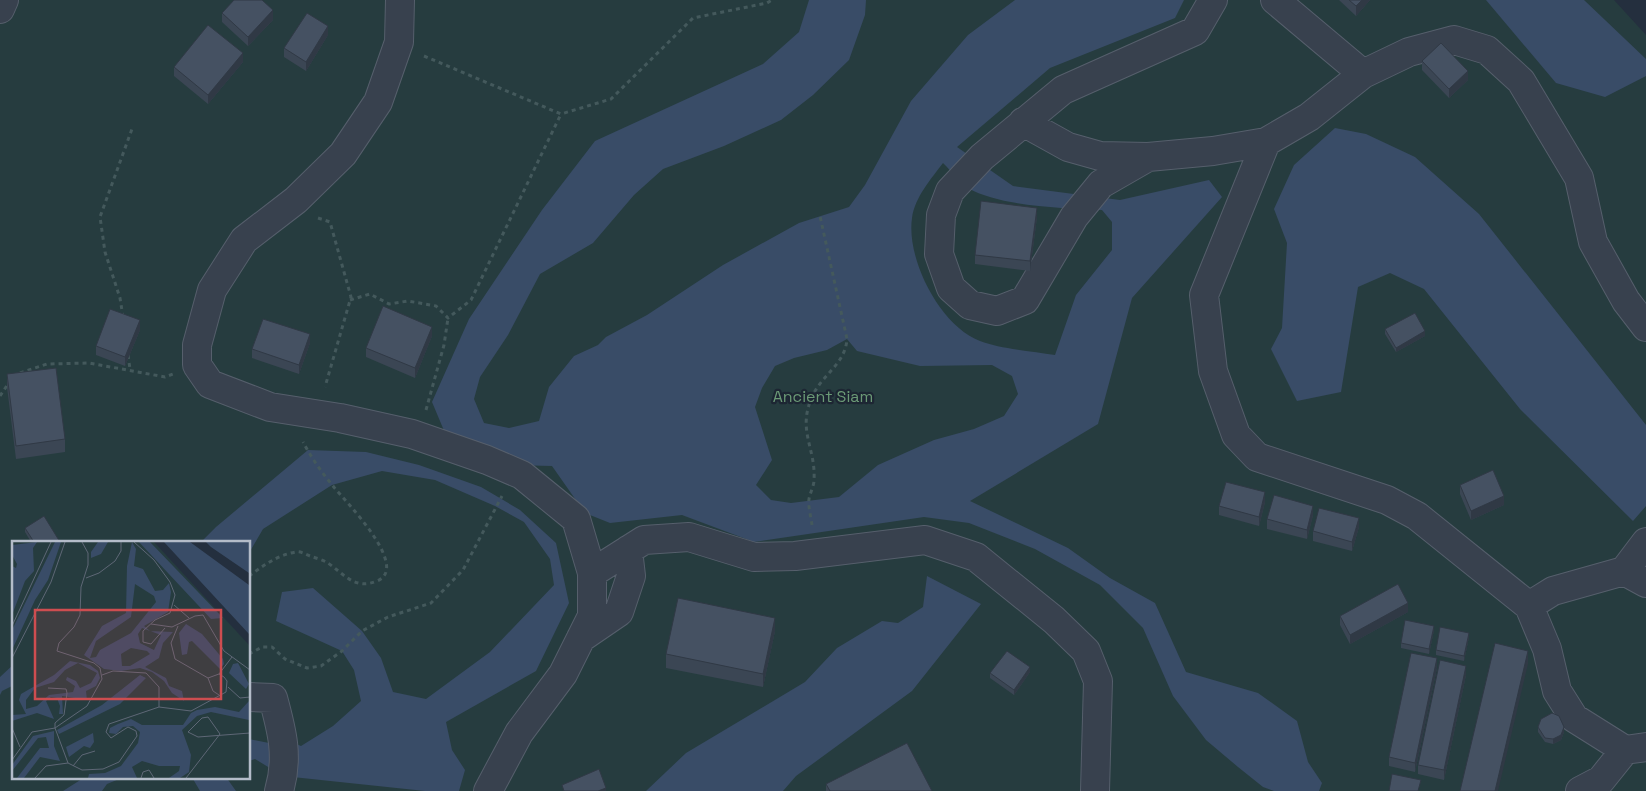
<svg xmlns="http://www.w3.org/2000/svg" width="1646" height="791" font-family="'Space Grotesk',sans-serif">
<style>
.green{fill:#263c3f;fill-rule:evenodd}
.water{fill:#394c67;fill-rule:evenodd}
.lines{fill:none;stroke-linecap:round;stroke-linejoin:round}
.minor-casing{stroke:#565f6c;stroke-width:30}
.path{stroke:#44595c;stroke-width:3;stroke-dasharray:4 4;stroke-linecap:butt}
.minor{stroke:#38414e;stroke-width:28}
.wall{fill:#3b4654}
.shaded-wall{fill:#303945}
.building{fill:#455162;stroke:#303945}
.labels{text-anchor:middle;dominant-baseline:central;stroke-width:4.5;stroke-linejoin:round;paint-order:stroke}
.park-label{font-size:16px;fill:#6b9a76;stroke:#1d2633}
.inset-road{fill:none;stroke:#5e6776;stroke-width:1}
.view{fill:#ce4d50;fill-opacity:0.15;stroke:#ce4d50;stroke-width:2.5}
.inset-edge{fill:none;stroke:#b4bcc9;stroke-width:2.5}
</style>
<rect width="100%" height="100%" fill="#242f3e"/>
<!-- green -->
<path class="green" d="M0 0H1614L1646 35V791H0ZM14 542H249V777H14Z"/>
<!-- water -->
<path class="water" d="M809 0H866L865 15 849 60 813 95 781 120 724 146 663 169 634 195 593 243 540 274 508 335 480 377 474 399 484 423 509 428 539 421 549 387 574 356 598 345 606 337 647 315 723 265 799 223 849 207 865 185 911 101 968 35 1015 0H1184L1175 18 1050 68 957 147 1013 186 1120 200 1209 180 1222 197 1132 298 1098 424 970 501 1068 548 1110 578 1155 603 1186 672 1258 693 1297 721 1308 762 1322 783 1319 791H1274L1263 787 1238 767 1206 740 1173 696 1143 628 1100 585 1035 549 969 523 924 517 754 542 682 515 610 523 585 513 552 466 512 465 445 433 432 402 469 319 542 210 595 141 763 64 799 32ZM943 163C951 170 959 183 968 188 1001 207 1064 208 1102 210L1112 222V250L1076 295 1055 355C1032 351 1001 349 980 341 940 326 906 259 912 218 915 197 931 179 943 163ZM847 339 857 351 920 366 992 365 1012 376 1018 394 1004 416 974 429 934 440 878 465 839 497 791 503 771 500 756 485 772 460 755 407 762 388 775 366 794 358 827 350Z
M1486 0H1584L1646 59V76L1605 97 1556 83Z
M1335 128 1366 134 1415 157 1479 214 1646 425V506L1633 521 1520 409 1424 289 1390 273 1358 287 1341 392 1297 401 1271 349 1282 328 1287 243 1274 209 1294 165Z
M308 450 366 452 419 465 481 487 520 510 556 543 569 603 536 671 446 722 452 750 465 770 459 791H425L283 776 255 759 249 761V739L269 743 284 739 301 746 333 726 361 701 354 670 342 651 276 621 282 592 313 588 362 631 381 658 393 692 426 699 490 652 554 585 550 559 524 522 495 506 435 480 382 471 332 485 263 529 249 553V542H201L216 527Z
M927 576 981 604 912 691 796 776 783 791H646L686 753 805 682 837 648 882 621 898 623 923 607Z
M14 664V685L2 691 0 695V677Z
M85 777H124L107 784 102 791H63Z
M188 777H226L236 791H200L193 779Z"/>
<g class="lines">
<!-- minor casing -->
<g class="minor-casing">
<path id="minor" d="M400 0 399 42 378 102 343 154 296 200 244 240 212 290 197 345V365L210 384 270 407 340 418 412 434 487 460 522 475 576 519 592 573V616L563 674 519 733 488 791
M1275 0 1363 74
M0 9 4 0
M1023 122 1068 147 1100 156 1148 157 1213 151 1266 142 1309 117 1363 74 1409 52 1454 40 1487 50 1521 81 1579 178 1593 242 1626 301 1646 327
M1266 142 1204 295 1213 371 1236 435 1257 457 1387 500 1417 516 1529 606 1547 649 1557 691 1574 718 1625 750 1646 747
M1148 157 1101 184 1074 217 1025 300 997 311 970 305 951 288 939 254 941 215 950 191 982 157 1063 90 1195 31 1213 0
M1624 571 1646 542
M592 573 644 540 689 537 754 557 795 556 925 540 976 557 1054 620 1086 651 1098 681 1095 791
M1529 606 1553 591 1624 571 1646 583
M581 638 619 612 631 576 628 550
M249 697 273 698C282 731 289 757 279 791
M1580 791 1601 780 1625 750"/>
</g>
<!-- path -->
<path class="path" d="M424 56 561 114 611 99 693 18 767 3 772 0
M318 218 330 222 351 297 325 387
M350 300 370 294 389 304 408 301 436 306 448 318 471 300 561 114
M123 317 120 298 105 252 100 217 132 129
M128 355 130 369
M20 373 47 364 89 363 165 377 173 374
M0 396 8 384
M426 410 444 345 448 318
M812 525C811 517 808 507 809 499 810 493 814 486 814 480 816 448 797 431 812 397 822 374 845 365 847 339L820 216
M249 576C263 566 277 555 296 552 300 551 305 554 310 556 316 558 323 560 328 563 345 575 355 590 377 581 411 567 345 501 333 486 322 473 311 457 303 442
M249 654 262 647H272L285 659 307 668 321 666 342 651 362 631 388 617 431 603 463 570 502 496"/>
<!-- minor -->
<use href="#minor" class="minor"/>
</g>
<!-- wall -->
<path class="wall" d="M1339 0H1370L1356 16Z
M222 13 273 20 248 46 222 22Z
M328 35 306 71 284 57V48Z
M1422 61 1468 80 1449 98 1422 70Z
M243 62 208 104 174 76V67Z
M1037 217 1030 271 975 264V255Z
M1385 329 1425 336 1396 352 1385 334Z
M140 330 125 366 96 355V346Z
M432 336 415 378 366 357V348Z
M310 343 299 374 252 358V349Z
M7 374 65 439V452L16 459 7 387Z
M1460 485 1504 505 1471 520 1460 494Z
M1265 502 1259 526 1219 515V506Z
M1313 515 1307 539 1267 529V519Z
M1359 527 1352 551 1313 541V531Z
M25 528 60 542H31L25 532Z
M1408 612 1350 644 1340 625V616Z
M1434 630 1429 654 1401 648V643Z
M775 631 763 687 666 668V654Z
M1469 637 1464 661 1436 655V650Z
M1437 668 1415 772 1389 766V757Z
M1030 672 1014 695 990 678V673Z
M1466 675 1444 780 1418 774V765Z
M1538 727 1564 732 1561 740 1553 744 1545 742 1538 732Z
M826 784 932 791H826Z"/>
<!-- shaded-wall -->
<path class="shaded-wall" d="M1362 0H1370L1356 16V6Z
M273 10V20L248 46V37Z
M328 26V35L306 71V62Z
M243 53V62L208 104V95Z
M1468 71V80L1449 98V89Z
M1037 208V217L1030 271V261Z
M140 320V330L125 366V357Z
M432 327V336L415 378V368Z
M1425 331V336L1396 352V348Z
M310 334V343L299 374V365Z
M1265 492V502L1259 526V517Z
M1504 496V505L1471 520V511Z
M1313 506V515L1307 539V530Z
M1359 518V527L1352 551V542Z
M1408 603V612L1350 644V635Z
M775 618V631L763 687V674Z
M1434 626V630L1429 654V649Z
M1469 633V637L1464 661V656Z
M1528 651V664L1498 791H1495Z
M1437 658V668L1415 772V763Z
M1466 666V675L1444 780V770Z
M1030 667V672L1014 695V690Z
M1564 727V732L1561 740 1553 744V739Z
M606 788V791H598Z"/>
<!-- building -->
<path class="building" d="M234 0H262L273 10 248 37 222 13Z
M1349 0H1362L1356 6Z
M307 13 328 26 306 62 284 48Z
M208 25 243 53 208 95 174 67Z
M1441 43 1468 71 1449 89 1422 61Z
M981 201 1037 208 1030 261 975 255Z
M383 306 432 327 415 368 366 348Z
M110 309 140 320 125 357 96 346Z
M1415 313 1425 331 1396 348 1385 329Z
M263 319 310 334 299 365 252 349Z
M56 368 65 439 16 446 7 374Z
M1493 470 1504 496 1471 511 1460 485Z
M1226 482 1265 492 1259 517 1219 506Z
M1274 495 1313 506 1307 530 1267 519Z
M1319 508 1359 518 1352 542 1313 531Z
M44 516 60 542H34L25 528Z
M1398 584 1408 603 1350 635 1340 616Z
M678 598 775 618 763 674 666 654Z
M1405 620 1434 626 1429 649 1401 643Z
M1440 627 1469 633 1464 656 1436 650Z
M1495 643 1528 651 1495 791H1460Z
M1007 651 1030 667 1014 690 990 673Z
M1411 653 1437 658 1415 763 1389 757Z
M1440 660 1466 666 1444 770 1418 765Z
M1552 713 1559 716 1564 727 1561 735 1553 739 1545 738 1538 727 1541 719Z
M907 743 932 791H830L826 784Z
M599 769 606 788 598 791H564L562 785Z
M1392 774 1421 780 1418 791H1389Z"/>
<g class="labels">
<!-- park labels -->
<g class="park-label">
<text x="823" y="396">Ancient Siam</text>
</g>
</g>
<!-- overview -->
<g transform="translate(12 541)">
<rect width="238" height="238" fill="#242f3e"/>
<path d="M0 1H142L237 104V237H0Z" fill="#263c3f"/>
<path d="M25 1 21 7 22 30 13 40 0 74V25L4 27 5 23 0 14V4ZM43 1H49L36 39 23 59 0 109V89ZM86 1H96L89 13 79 17V11ZM120 1 124 8 122 25 131 28 143 50 151 49 157 42 159 51 156 71 132 85 138 90 161 91 151 102 147 117 133 126 154 137 157 145 170 150 172 160 160 152 152 140 140 131 128 127 109 130 92 128 72 114 90 85 114 72 115 25ZM123 43 142 55 144 61 119 92 88 109 84 116 78 117 84 100 119 76ZM130 87 149 94 142 109 128 102 126 93ZM119 107 135 110 138 113 118 125H110L109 113ZM127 1H138L211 77 199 78ZM152 1H178L237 44V93ZM194 1H237V32L199 6ZM174 83 190 93 211 118 212 123 208 128 180 100 177 101 175 113 170 114 167 92ZM58 120 78 124 86 130 88 137 84 145 74 150 75 159 50 155 51 173H47L48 165 45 157 39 156 34 160 42 178 25 172 0 180V174L14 173 7 159 9 153 42 134ZM66 122 85 132 79 142 68 147 64 140 55 136 54 139 63 145 61 151 37 154 25 165 14 168V159L23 147 42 141 53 129ZM226 122 237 143 234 148 217 132 221 123ZM128 134 134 137 108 163 47 193 45 189 90 164ZM237 160V179L199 171 185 175 170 189 179 214 177 231 168 237H157L167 230 168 225H147L130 220 120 226 125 237H76L77 233 93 232 109 225 126 202 128 191 121 185 111 186 104 193 97 192 98 187 106 183 119 178 130 184H171L179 172 185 169 203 166 227 171ZM42 190V205L48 220 28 216 12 237H5L28 207H37L34 196 26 197 0 230V224L21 195ZM81 192 82 201 78 207 72 205 57 216 54 206Z" fill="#394c67" fill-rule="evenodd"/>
<path class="inset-road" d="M122 1 142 19 158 41 163 54 158 72 143 79 131 90V101L139 103 153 87M74 37 87 32 103 20 109 10V1M162 64 177 77M139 83 160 86 183 75 191 74 212 110 238 129M0 85 39 1M166 85 159 102 163 118 196 137 201 150 207 154M0 117 39 41 53 1M207 133 220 116M90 134 101 130 134 132 147 146V166M216 146 228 157 238 156M36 147 54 148 55 152 52 174 43 182V187L56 222 70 229 91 228 107 221 125 195 124 190 116 186 99 197 94 191 97 183 147 166 179 170 214 151 215 140 212 136 207 133 196 137M0 187 8 206M208 193 196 176 190 177 176 191 186 196 238 192M0 219 20 191 43 187 75 165 90 138 88 127 82 122 45 110 47 102 62 86 68 74 69 46 76 24V12L70 1M61 225 70 214 83 210M23 237 34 225 56 222M129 237 131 231 137 229 142 237M174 237 208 193"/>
<path class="view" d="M23 69H209V158H23Z"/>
<rect width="238" height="238" class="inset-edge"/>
</g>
</svg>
